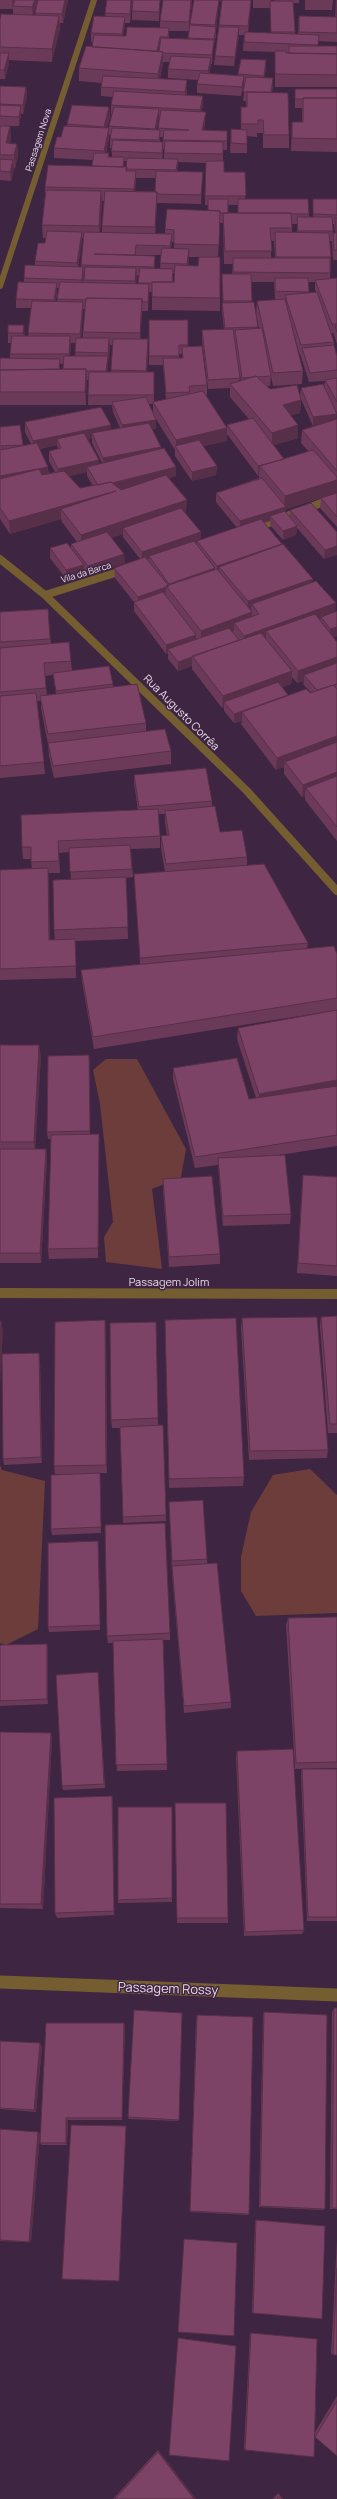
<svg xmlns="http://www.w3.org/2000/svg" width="337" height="2499" font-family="Manrope,sans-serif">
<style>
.green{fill:#6d3d3b}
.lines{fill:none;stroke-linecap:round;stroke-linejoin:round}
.street-far3{stroke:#745e31;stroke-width:6}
.street-far2{stroke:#745e31;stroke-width:8}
.street-far1{stroke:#745e31;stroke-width:10}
.street{stroke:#745e31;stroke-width:13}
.wall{fill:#6c3a59;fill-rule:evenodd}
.shaded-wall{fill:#582f48}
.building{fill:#7d4367;stroke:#582f48}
.labels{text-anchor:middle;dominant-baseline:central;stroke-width:3;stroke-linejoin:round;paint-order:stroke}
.far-street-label{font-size:9px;fill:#e8d8ea;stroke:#3e2541}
.street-label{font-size:11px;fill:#e8d8ea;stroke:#3e2541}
.near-street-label{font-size:13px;fill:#e8d8ea;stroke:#3e2541}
</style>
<rect width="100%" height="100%" fill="#3e2541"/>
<!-- green -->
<path class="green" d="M106 1059H137L186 1149 181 1177 152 1189 162 1269 106 1262 104 1237 113 1222 100 1104 93 1070Z
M0 1465 2 1470 45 1481 38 1629 6 1645 0 1643Z
M310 1469 337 1495V1613L256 1616 241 1591V1557L251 1512 273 1475Z"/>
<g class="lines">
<!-- street-far3 -->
<path class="street-far3" d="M0 286 94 0"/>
<!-- street-far2 -->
<path class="street-far2" d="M253 529 337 497
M0 559 45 595 247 791 337 891
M45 595 128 569"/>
<!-- street-far1 -->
<path class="street-far1" d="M0 1293 337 1294"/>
<!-- street -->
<path class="street" d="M0 1982 337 1995"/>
</g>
<!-- wall -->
<path class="wall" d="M0 0H68L63 23H60V28L52 62 9 60V63L5 79H0V19L13 14V9H0ZM37 2 35 15H33Z
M107 0H160L159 21 132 20V11L133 1H132L130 23H125L123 36H126L160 28V21L192 0 189 31H169V39H188L194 0H221V1L219 0 216 29V36L213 48 212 64H211L209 73 238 76 241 59 266 69 264 78 273 87 272 92 289 135V148H263V133H257V137L247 136V153H230L231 129H241V107H246V101H243L245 84H244L241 96 197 93V84L198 80 168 78V69L170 62H163L160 79 187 90 186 95 203 105 201 112 205 121 204 131H227V150H223V161L224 172H245V199L309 214V217H313V199H337V266V260H333L332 241H330L331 257 330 279 337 278V344L334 335V333L331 334 334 342V346L337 356V413L331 402 336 419H337V493L286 509 285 512 289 517 290 510 337 532 324 559 297 528 296 535 283 540 270 525V521L264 523 335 612 337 611V636L334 637 337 642V841L305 800V796L302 797 284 774V767L276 770 241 724 242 721 234 723 224 711V708H222L192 669V666L178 671 168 659V653L166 654 134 611V602L115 578 114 568 140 559 123 537V534L111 538 125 563 88 575 84 569V574L67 580 50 558V548L71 549V544L77 542 62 522 61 519 10 534 0 519V427L20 425 23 446 31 444 25 432V422L111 430 120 428 113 412 112 405H88L89 380H86V405H0V358H10V354L11 343H8V325L25 335V336H28L31 308H16V299L24 282V278L35 266V261L45 243 46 238H43L42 225 45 195V187L92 166 93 160 54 158V148L67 126V124L109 107 110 117 107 128H109V138L106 153H109V157H112V148H110V139L111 135H109V126L112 114H111V105L113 97 101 96V87L102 83 79 81V68L92 47 93 42H91V33L105 16ZM159 117H160L158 130H156ZM160 137H163V142H160ZM163 149H164V159H162ZM124 161H127L126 167H124ZM178 162 206 163 205 205H208V210L165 229V234H155L157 203 201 204 202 181 177 171ZM136 178H156L155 192 135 191ZM102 201H104L102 226V233L100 232ZM228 205H238V213H228ZM220 223H223L224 264H233L232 274H222L223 303H222V312L224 330H202V340L208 389 230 388V397L249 419 227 425V434L258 476 259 475V478L216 493V502L237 528 200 540 201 532 185 513H186L169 478 176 476 161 448V447L152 429H156V419L175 450V456L192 481 216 475 217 466 203 446 227 441 206 395H207V385L188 346V320H149V365H163L166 399 154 402V372H147L148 349 140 339 142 311H148L149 292H152V310L220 311V298L218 257ZM292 224H297V232H292ZM333 224H334L335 233H333ZM82 238H84L81 267H78ZM271 241H274L275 258H271ZM172 242H174V248H171ZM136 255H161L160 268H155V266L136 256ZM189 257H199L198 266H188ZM173 273H175L174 282H173ZM137 275 139 276 138 284H136ZM251 282H274L275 300 257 301 256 314 259 329H257L252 302ZM308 282H315V289L316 292 309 293ZM57 288H59L57 301H56L57 292ZM83 309H85L83 332V338H81ZM292 328 300 355H301V357L309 382 325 381 324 387 301 388 300 397 313 426 316 425 302 430 301 443 308 451 284 459 274 445 298 438 291 415 300 413 301 400 270 389 266 386H270L271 376 273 386 302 384 303 371ZM71 343H76L75 356H70ZM110 345H113L111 372H107ZM235 347 241 381H239L240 378ZM179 354H182V358H179ZM60 364H63V369H60ZM149 404H153V414ZM92 438V443L102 463 99 464V460L88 439ZM57 445 58 449 49 451V461L55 472 49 473 40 449ZM87 472V476L93 486 80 488 69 476ZM292 677 297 683 304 681 303 684 311 693 288 695 282 687 291 684Z
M222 0H251L248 32 271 33 270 8H253V0H271V1H275V0H299V3H293L295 34H298L299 16 335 17 336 0H337V42L318 41V46H337V87H275V52L243 51 244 35H239L234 66 214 65 215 56Z
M305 0H333L332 10H305Z
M0 86 26 87 27 96 23 114H21L19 126H0Z
M295 89H337V152L291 151 292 122H302V108H295Z
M0 126H10L11 139 10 143 17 144 18 156 15 168H14L11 181 0 180Z
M337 493V527L320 508 321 498Z
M48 609 51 644 71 661 72 671 113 684V687L146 723V732L171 751V764L54 778 49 756 48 744 41 708V701H37L45 774 0 778V612ZM53 675 56 694 47 695 45 676Z
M134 775 212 801V807L220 832 247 857V865L308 943 307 948 337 954V1010L94 1049 82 982 81 970 140 964 134 874 165 872 161 848V836L167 835 165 823V814H158L160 836V848L131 849 133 877 126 878 128 939 75 941 76 978 0 980V870L32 869 31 859H23L22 847 138 810 134 783ZM69 852 71 879 54 930 55 939 50 940 48 873H60L59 853Z
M337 1010V1146L273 1156 291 1214 290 1224 223 1226 218 1165 195 1168 173 1079V1068L249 1099 256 1098 237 1039 238 1028Z
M0 1045 41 1056 35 1149H46L47 1160 41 1263H0Z
M89 1055 90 1134 99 1145 98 1258 49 1259 48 1249 51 1139H48L47 1132Z
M303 1175 337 1177V1276L297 1273 302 1185Z
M163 1179 220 1254V1264L169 1267 163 1189Z
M337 1316V1433H328L320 1326 321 1317Z
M242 1318 328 1450 327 1458 249 1460 241 1328Z
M105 1320 106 1330 107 1473H100L101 1533 52 1535 51 1529 72 1474H55L54 1466Z
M165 1320 244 1477 243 1486 169 1488Z
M156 1322 158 1425H163L166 1521 123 1523 120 1428H112L111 1420Z
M40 1360 42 1463 4 1465 3 1459Z
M169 1502 207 1559V1564L231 1702V1708L184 1713 172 1574Z
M98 1541 100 1630 49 1632 48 1627Z
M337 1617V1768L295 1769 286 1625 288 1618Z
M170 1633V1640H163L167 1770 117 1771 113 1643H108L107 1636Z
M0 1645 48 1649V1704L0 1706Z
M98 1672 105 1788 63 1790 62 1786Z
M0 1732 51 1733 52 1739 43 1909 0 1908Z
M237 1751 304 1930 302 1934 244 1936 236 1757Z
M302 1769H337V1921H307L301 1775Z
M112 1796 113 1802 114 1915 57 1918 55 1913Z
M175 1803 228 1918V1923H177Z
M172 1807V1902L118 1903V1900Z
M334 2008H337V2209H330L332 2012Z
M264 2012 325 2209 323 2210 259 2207 263 2015Z
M182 2013 178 2121 129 2119 128 2117Z
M196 2018 249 2214 248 2215 190 2212Z
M125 2026 122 2120H68L67 2145H42L40 2143Z
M0 2041 42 2046 36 2112 0 2109Z
M0 2129 40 2134 31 2242 0 2241Z
M256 2220 322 2319 252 2313 255 2221Z
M337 2240V2355L331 2354Z
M250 2333 317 2339 315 2432 337 2396V2456L315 2437 245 2450 244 2448Z
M158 2450 196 2499H113Z
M278 2493 283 2499H273Z"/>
<!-- shaded-wall -->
<path class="shaded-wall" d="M12 0H15L13 6V9Z
M35 0H38L33 16 32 7Z
M65 0H68L63 23 62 14Z
M131 0H132V2L130 23V14Z
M191 0H192V2L189 31V22Z
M219 0V4L214 48 215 25Z
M251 0V4L248 35V26Z
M59 16 60 28 52 62V49Z
M125 17V26L122 43V34Z
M239 27V37L234 66 235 57Z
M160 37V46L157 61V51Z
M214 40 213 50 212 64V55Z
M163 52V64L158 87V74Z
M9 53V63L5 79 4 70Z
M211 58V67L208 80V71Z
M266 60V69L263 85 264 76Z
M244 76V85L241 96 242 87Z
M273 78V87L270 103 271 93Z
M187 80V90L185 101V92Z
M26 87 27 96 23 114V105Z
M203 96V105L200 119V110Z
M21 106V115L19 126V117Z
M109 107 110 117 105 136 104 127Z
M159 109V119L155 138V129Z
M206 112 205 121 202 140V130Z
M10 126 11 139 7 156 6 143Z
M109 128V138L104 160V151Z
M163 142V151L162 162V153Z
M17 144 18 156 15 168 14 155Z
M13 160 14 169 11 181 10 172Z
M136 171V184L134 202V189Z
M101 191 102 204 99 239V226Z
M157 192V205L155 240V227Z
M82 232V241L78 272 77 263Z
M172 234V244L170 255V246Z
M189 249V258L187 273V264Z
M155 256V266L154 276V267Z
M83 267 84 276 82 289V280Z
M136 268 137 278 135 291V281Z
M57 283V292L55 309 54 300Z
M149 284V293L148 311V302Z
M142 299V312L140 345V333Z
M83 302V311L81 343 80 334Z
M24 325 25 335 24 343 23 333Z
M70 336 71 345 69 364V354Z
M109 338 110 347 109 363 108 353Z
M148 339V349L146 380V371Z
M108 356V366L107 380 106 371Z
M86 369 87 382 86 405 85 392Z
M301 400 300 413 282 418 283 405Z
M337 414 336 423 313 426V417Z
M156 420V429L122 435V425Z
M111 425V435L92 433V438L60 445 57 439V445L34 450 33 441Z
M298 425V438L272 446V433Z
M227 428V441L179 452 176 448V440Z
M161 447V456L103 467V458Z
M285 459 260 466 259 475 258 476V466Z
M99 460V469L87 467V472L58 478V469Z
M217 466 216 475 192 481V472Z
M48 467 49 476 0 486V476Z
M176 467V476L116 492 61 509V519L10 534 9 521 99 487Z
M337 480V493L286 509 285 516H270V521L240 530V521L284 507 285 496Z
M187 500 186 513 127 533 123 528V534L81 548V535Z
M297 526 296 535 283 540V531Z
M201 532 200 542 197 541V543L150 559 149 556V559L142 561V552Z
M282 544 281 553 219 567V575H217V566Z
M337 546V555L324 559 325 550Z
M124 554 125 563 88 575V566Z
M84 565V574L67 580 66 570Z
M215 568V577L169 586V584Z
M313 579 311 591 252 604 251 612 247 614 248 601Z
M166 587V596L138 606V597Z
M336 603 335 616 321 617 320 621 266 631V640L244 648V636Z
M252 612 251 625 234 623V631L201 643V631Z
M337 627V636L330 639V629Z
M196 635V644L168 649V653L166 654V645Z
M192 657V666L178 671V662Z
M337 657V669L304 675V681L297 683 298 671Z
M292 671 291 684 228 706 224 702V708H222L223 696Z
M242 712V721L234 723V714Z
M337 736V747L285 762 284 767 276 770 277 758Z
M337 772V783L306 788 305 796 302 797 303 785Z
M48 868 49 880 50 951 49 940Z
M75 939 76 951V978V966Z
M39 1045 41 1056 35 1153 34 1142Z
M89 1055 90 1063V1139V1131Z
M337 1080V1090L258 1105 259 1094Z
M99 1134V1145L98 1258V1248Z
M46 1149 47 1160 41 1263 40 1253Z
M105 1320 106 1330 107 1473 106 1465Z
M1 1321 3 1330 0 1386V1346Z
M39 1353 40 1360 42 1463 41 1457Z
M98 1541 99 1547 100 1630V1625Z
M47 1644 48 1649V1704L47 1699Z
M51 1733 52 1739 43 1909 41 1904Z
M112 1796 113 1802 114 1915V1911Z
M124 2023 125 2026 122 2120V2118Z
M40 2043 42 2046 36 2112 34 2110Z
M66 2118 68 2120 67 2145 66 2143Z
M38 2132 40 2134 31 2242H29Z
M158 2450 196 2499H194L158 2452Z"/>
<!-- building -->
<path class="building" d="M15 0H35L32 7 13 6Z
M38 0H65L62 14 35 13Z
M107 0H131L130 14 105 13Z
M133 0H160L159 12 132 11Z
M163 0H191L189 22 160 21Z
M194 0H219L215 25 190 24Z
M222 0H251L248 26 219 25Z
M336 0H337V15H336Z
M270 1H293L295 32H271Z
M1 14 59 16 52 49 0 47V19Z
M94 16 125 17 122 34 91 33Z
M299 16 337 17V33L299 32Z
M190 25 216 27 214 39 188 38Z
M127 27 169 28 168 37H160L157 51 92 47 94 35 126 36Z
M219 27H239L235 57 215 56Z
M245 32 319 35 318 45 244 42Z
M161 38 214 40 212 55 163 53V52L159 51Z
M86 46 163 52 158 74 79 68Z
M289 46H337V54L289 53Z
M275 51H286V53L337 54V75L275 74Z
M0 53H9L4 70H0Z
M171 56 211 58 208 71 168 69Z
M241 59 266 60 264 76 238 74Z
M200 73 244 76 242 87 197 84Z
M103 76 187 80 185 92 101 87Z
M246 77 273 78 271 92H243Z
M0 86 26 87 23 105 0 104Z
M295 89H337V98H303V99H295Z
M114 91 203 96 200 110 111 105Z
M247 92 288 93 289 135H264L263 120H258V124H241V107H247Z
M303 98H337V139L292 138V122H303Z
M0 105 21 106 19 117 0 116Z
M72 105 109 107 104 127 67 124Z
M114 107 159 109 155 129 109 126Z
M161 110 206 112 202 130 227 131V141L163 140 164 130H189L158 128Z
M0 126H10L6 143 17 144 14 155H0Z
M64 126 109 128 104 151 54 148 57 137H61Z
M112 128 160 130 159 140 110 139Z
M231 129 247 130V144L231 143Z
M113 140 163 142 162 153 111 151Z
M165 141 223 142V154L164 153Z
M94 153H109L108 157H124L123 167 92 166Z
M127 158 178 159 176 170 126 169Z
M0 159 13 160 10 172 0 171Z
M206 161H224V172H245L246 196H205Z
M48 165 127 167 126 171H136L134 189 45 187Z
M156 171 203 172 201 195 157 194V192H155Z
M46 190 101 191 99 226 42 225Z
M105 191 157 192 155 227 102 226Z
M208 199H228V213H220V211L208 210Z
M238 199H308L309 214H292L291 213H238Z
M313 199H337V215L313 214Z
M167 209 220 211 219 245 174 244V230L165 229Z
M223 213H291L292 228H270L272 251H225Z
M297 217H332L333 231H298Z
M335 218H337V250H334L333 233H336Z
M47 231 82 232 77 263 35 261 38 243H45Z
M84 232 172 234 170 246 136 245 135 255 94 254 155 256 154 267 81 265Z
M275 232 329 233 331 257H276Z
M162 248 189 249 187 264 160 263Z
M199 257H220V298L152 297V282H174L175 265 198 266Z
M233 258H330V273L233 272Z
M25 265 83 267 82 280 24 278Z
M85 267 136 268 135 281 84 280Z
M140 268 173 269 172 282H152V283H138Z
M222 274H251L252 301H223Z
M275 278H308L309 292 275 291Z
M337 278V324H332L315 280Z
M18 282 57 283 54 300 16 299Z
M60 282 149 284 148 302H142V299L86 298V300L57 299Z
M317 292 334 342 301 345 285 295Z
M86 298 142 299 140 333 83 332Z
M285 299 303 371 273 373 257 301Z
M32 301 83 302 80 334 28 333Z
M254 302 258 327 225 328 222 303Z
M149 320H188V345H179V356H149Z
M8 325H24L23 333H8Z
M335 326H337V332Z
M262 328 271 376 257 377 256 376 253 377 242 378 235 330Z
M233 329 240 378 208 380 202 330Z
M12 336H70L69 354H10Z
M76 338H109L108 353 75 352Z
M113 339H148L146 371 111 370Z
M334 345 337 356V370L310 373 302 348Z
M202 346 207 385 189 386 190 392 166 393 163 358H183L182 347Z
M64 356H108L106 371H86V369H63Z
M0 358 60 359 59 369 0 370Z
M86 369 85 392H0V370Z
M89 372H154V395H88Z
M256 376 270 389 297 385 301 400 283 405 298 425 272 433 230 384Z
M337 378V402L325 380Z
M323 384 337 414 313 417 301 388Z
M203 391 227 428 176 440 153 402Z
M146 397 156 420 122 425 112 402Z
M101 407 111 425 33 441 25 422Z
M253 418 284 459 258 466 227 425Z
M337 419V471L302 430Z
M149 423 161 447 103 458 92 433Z
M20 425 23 445 0 446V427Z
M84 433 99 460 58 469 49 451 61 448 57 439Z
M199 440 217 466 192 472 175 446Z
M37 443 48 467 0 476V450Z
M164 448 176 467 112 483 111 482 98 485 87 467Z
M313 450 337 477V480L285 496 260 466Z
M39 469 42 475 64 471 80 488 111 482 121 490 166 475 187 500 81 535 61 509 116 491 9 521 0 508V479Z
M262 478 286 507 240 521 216 493Z
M337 493V517L321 498Z
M311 503 337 532V546L325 550 290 510Z
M181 508 201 532 142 552 123 528Z
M285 511 297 526 283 531 270 516Z
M261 519 282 544 217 566 197 541Z
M107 532 124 554 88 566 71 544Z
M194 541 215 568 169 584 149 556Z
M67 543 84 565 66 570 50 548Z
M283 544 313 579 248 601 219 567Z
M145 557 169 586 138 597 114 568Z
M217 569 252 612 201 631 166 586Z
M316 581 336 603 244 636 234 623 259 614 252 604Z
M163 592 196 635 166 645 134 602Z
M48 609 50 639 0 642V612Z
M337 611V627L330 629 321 617Z
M315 614 337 642V657L298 671 266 631Z
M229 628 239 640 178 662 168 649Z
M261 633 292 671 223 696 192 656Z
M69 642 71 661 44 663 46 688 0 692V648Z
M337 663V684L317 690 304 675Z
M109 666 113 684 56 691 53 673Z
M278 682 288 695 234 714 224 702Z
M137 684 146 723 48 734 40 696Z
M333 685 337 689V736L277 758 242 712 306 689 310 693Z
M36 693 44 762 0 766V696Z
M165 729 171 751 53 766 48 743Z
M337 742V772L303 785 285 762Z
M206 768 212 801 139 807 134 775Z
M337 776V827L306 788Z
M215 806 220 832 242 830 247 857 166 864 161 836 169 835 165 811Z
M158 809 160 836 58 841 59 861 31 862V847H22L21 815Z
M130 845 132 869 70 872 69 848Z
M264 864 308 943 140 958 134 874Z
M48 868 49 940 75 939 76 966 0 969V870Z
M126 877 128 927 54 930 53 880Z
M334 946 337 954V998L93 1037 81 970Z
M337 1010V1080L259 1094 238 1028Z
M0 1045H39L34 1142H0Z
M89 1055 90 1131 47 1132 48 1056Z
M237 1058 249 1099 337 1086V1135L195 1157 173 1068Z
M99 1134 98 1248 48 1249 51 1135Z
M0 1149H46L40 1253H0Z
M285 1155 291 1214 223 1216 218 1158Z
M303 1175 337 1177V1266L298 1263Z
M212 1176 220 1254 169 1257 163 1179Z
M337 1316V1424H330L321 1317Z
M317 1317 328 1450 250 1451 242 1318Z
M236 1318 244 1477 169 1479 165 1320Z
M105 1320 106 1465 54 1466 55 1322Z
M0 1321H1L0 1346Z
M156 1322 158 1418 111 1420 110 1323Z
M39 1353 41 1457 3 1459 2 1354Z
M163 1425 166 1515 123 1517 120 1427Z
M100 1473 101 1527 51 1529V1475Z
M203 1500 207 1559 172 1561 169 1502Z
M165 1523 170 1633 107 1636 105 1525Z
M98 1541 100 1625 48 1627V1543Z
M217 1563 231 1702 184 1706 172 1566Z
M337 1617V1762L296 1763 288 1618Z
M163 1639 167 1764 116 1765 113 1641Z
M47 1644V1699L0 1701V1645Z
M98 1672 104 1784 62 1786 56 1675Z
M0 1732 51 1733 41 1904H0Z
M293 1749 304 1930 245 1932 237 1751Z
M302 1769H337V1917H308Z
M112 1796 114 1911 55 1913 54 1798Z
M175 1803H226L228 1918H177Z
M118 1807H172V1898L118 1900Z
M334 2008H337V2208H332Z
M134 2010 182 2013 179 2120 128 2117Z
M264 2012 327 2015 325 2209 260 2206Z
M197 2015 253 2017 249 2214 190 2211Z
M46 2023H124L122 2118H66V2143H40Z
M0 2041 40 2043 34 2110 0 2108Z
M71 2125 126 2126 119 2281 62 2279Z
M0 2129 38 2132 29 2242 0 2240Z
M256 2220 325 2226 322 2319 253 2313Z
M184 2239 237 2243 234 2336 178 2332Z
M337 2268V2355H333Z
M251 2333 317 2339 314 2457 245 2450Z
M178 2338 236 2346 229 2461 169 2455Z
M337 2401V2456L315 2437Z
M158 2452 194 2499H115Z
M280 2496 282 2499H277Z"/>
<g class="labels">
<!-- far-street labels -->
<g class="far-street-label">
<text transform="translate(38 140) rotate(-72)">Passagem Nova</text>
<text transform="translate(86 572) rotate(-17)">Vila da Barca</text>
</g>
<!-- street labels -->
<g class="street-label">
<text transform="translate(182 712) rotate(45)">Rua Augusto Corrêa</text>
<text x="169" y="1281">Passagem Jolim</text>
</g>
<!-- near-street labels -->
<g class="near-street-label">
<text transform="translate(168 1988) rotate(2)">Passagem Rossy</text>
</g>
</g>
</svg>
